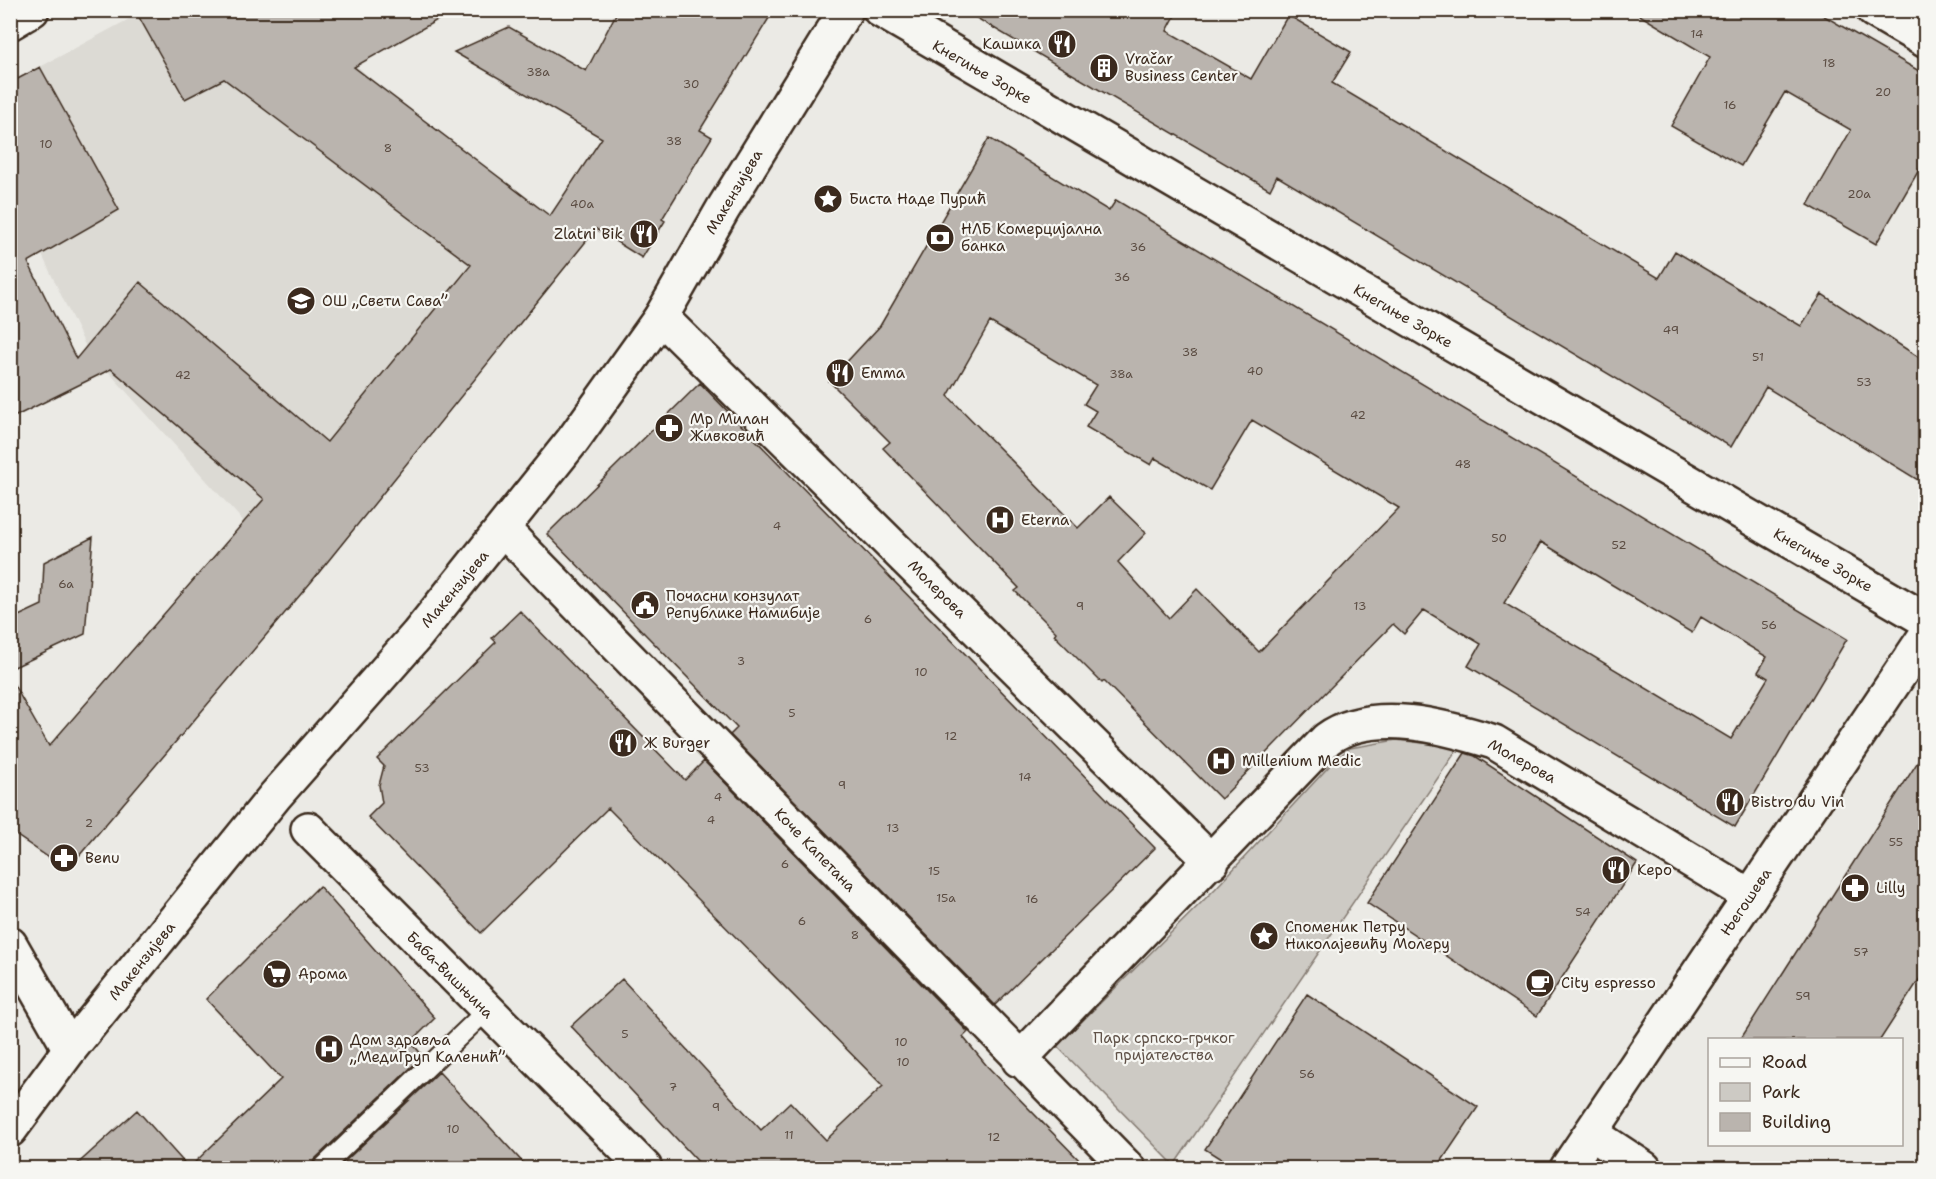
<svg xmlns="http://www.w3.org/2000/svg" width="1936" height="1179" font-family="'Shantell Sans',sans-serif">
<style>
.built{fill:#dcdad4}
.green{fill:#cdcac4;stroke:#847a71;stroke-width:1.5}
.building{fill:#bab4ae;stroke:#3b2a1e;stroke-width:1.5;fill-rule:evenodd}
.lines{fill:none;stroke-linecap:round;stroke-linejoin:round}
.lane-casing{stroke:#3b2a1e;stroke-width:22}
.street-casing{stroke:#3b2a1e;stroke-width:38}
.secondary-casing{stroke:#3b2a1e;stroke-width:38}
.lane{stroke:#f6f6f2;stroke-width:18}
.street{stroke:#f6f6f2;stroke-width:33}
.secondary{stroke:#f6f6f2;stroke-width:33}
.labels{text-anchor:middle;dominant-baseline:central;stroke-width:4.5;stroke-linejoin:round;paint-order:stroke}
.number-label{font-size:12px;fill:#5b4c42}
.poi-label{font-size:15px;fill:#3b2a1e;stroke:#f6f6f2;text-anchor:start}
.street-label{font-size:15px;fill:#3b2a1e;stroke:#f6f6f2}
.park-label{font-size:15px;fill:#605248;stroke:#f6f6f2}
</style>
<rect width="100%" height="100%" fill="#ebeae5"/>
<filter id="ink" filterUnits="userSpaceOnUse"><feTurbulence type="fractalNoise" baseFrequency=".0167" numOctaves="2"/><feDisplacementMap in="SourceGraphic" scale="12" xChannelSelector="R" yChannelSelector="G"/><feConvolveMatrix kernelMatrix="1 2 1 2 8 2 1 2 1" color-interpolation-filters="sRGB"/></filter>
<g filter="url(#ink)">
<!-- built -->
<path class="built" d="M144 11H299L374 82 527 197 584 244 312 580 244 522 86 347 42 255 119 210 40 67Z"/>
<!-- green -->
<path class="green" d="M1396 740 1459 747 1174 1165 1057 1046 1215 889 1334 761 1350 748Z"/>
<!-- building -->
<path class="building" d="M135 10H455L354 67 550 216 602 138 454 52 509 27 586 71 618 10H774L700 130 712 137 662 219 665 221 642 258 596 229 312 581 67 870 10 831V678L49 746 264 499 111 369 10 419V83L40 67 119 210 28 262 76 359 140 282 327 442 471 265 224 79 185 99Z
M963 10H1178L1167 31 1251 79 1288 15 1351 52 1332 83 1659 278 1675 251 1801 326 1822 294 1926 362V485L1766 387 1731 447 1277 176 1270 190Z
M1631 10H1814L1926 75V158L1876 244 1808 205 1851 130 1785 92 1741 166 1671 126 1710 57Z
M989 138 1109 211 1116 200 1847 639 1735 827 1468 666 1481 644 1424 610 1404 634 1393 624 1221 799 1104 681 1102 683 1054 635 1056 632 1015 591 1019 588 883 448 890 442 829 381 880 326ZM990 322 1096 385 1084 404 1096 411 1086 427 1151 465 1155 458 1210 490 1252 420 1399 508 1259 652 1197 589 1169 618 1118 562 1146 533 1109 497 1078 528 948 396ZM1541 542 1692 633 1701 617 1767 657 1758 672 1768 678 1731 739 1504 603Z
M700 383 1155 848 995 1005 730 735 737 728 547 534Z
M93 537 85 634 10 669V620L42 605 44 562Z
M520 611 685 780 704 761 968 1032 963 1037 987 1066 1087 1168H704L571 1026 622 979 761 1130 790 1102 826 1140 883 1086 608 808 481 933 368 817 382 803 379 785 384 766 377 759 496 642 492 638Z
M1926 749V969L1880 1040H1740Z
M1465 753 1475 756 1637 863 1537 1016 1367 903Z
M319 886 435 1018 411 1042 423 1056 314 1160 311 1168H73L137 1110 189 1168 281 1079 206 999Z
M1307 994 1478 1107 1437 1168H1235L1205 1149Z
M439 1072 528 1168H338Z"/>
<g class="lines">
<!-- lane casing -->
<g class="lane-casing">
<path id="lane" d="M322 1168 486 1011"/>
</g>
<!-- street casing -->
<g class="street-casing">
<path id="street" d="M1873 10 1926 41
M10 23 32 10
M661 317 1212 862
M504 530 1128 1168
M308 829 645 1168
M10 944 70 1049
M1019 1060 1327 739C1372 706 1446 727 1494 742L1750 896
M1591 1133 1644 1168"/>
</g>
<!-- secondary casing -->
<g class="secondary-casing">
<path id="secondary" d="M880 10 1926 620
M10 1130 70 1049 275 796 417 635 573 440 661 317 723 209 846 10
M1567 1168 1926 635"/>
</g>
<!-- lane -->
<use href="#lane" class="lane"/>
<!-- street -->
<use href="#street" class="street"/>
<!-- secondary -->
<use href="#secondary" class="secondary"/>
</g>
</g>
<!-- icons -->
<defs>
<g id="restaurant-disc" transform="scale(1.5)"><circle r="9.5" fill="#3b2a1e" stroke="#f6f6f2"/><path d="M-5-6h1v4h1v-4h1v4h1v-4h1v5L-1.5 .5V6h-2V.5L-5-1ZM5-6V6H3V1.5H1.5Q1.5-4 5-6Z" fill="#fff"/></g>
<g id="building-disc" transform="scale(1.5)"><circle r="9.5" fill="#3b2a1e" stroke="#f6f6f2"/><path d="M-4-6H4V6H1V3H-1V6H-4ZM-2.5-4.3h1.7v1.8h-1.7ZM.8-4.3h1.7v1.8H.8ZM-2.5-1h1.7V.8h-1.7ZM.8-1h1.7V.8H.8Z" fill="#fff"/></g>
<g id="sight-disc" transform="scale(1.5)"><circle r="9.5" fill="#3b2a1e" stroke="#f6f6f2"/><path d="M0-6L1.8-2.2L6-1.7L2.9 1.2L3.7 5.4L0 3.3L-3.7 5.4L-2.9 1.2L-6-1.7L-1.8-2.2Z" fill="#fff"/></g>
<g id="bank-disc" transform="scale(1.5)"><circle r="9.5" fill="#3b2a1e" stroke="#f6f6f2"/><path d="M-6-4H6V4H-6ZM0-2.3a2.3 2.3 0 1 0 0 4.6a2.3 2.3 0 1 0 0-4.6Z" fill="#fff"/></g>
<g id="school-disc" transform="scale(1.5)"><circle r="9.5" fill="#3b2a1e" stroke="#f6f6f2"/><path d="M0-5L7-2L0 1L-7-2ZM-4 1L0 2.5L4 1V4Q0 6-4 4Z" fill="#fff"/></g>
<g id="pharmacy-disc" transform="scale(1.5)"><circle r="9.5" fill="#3b2a1e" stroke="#f6f6f2"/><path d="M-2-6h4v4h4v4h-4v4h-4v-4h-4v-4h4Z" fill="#fff"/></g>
<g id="hospital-disc" transform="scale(1.5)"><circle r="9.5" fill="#3b2a1e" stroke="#f6f6f2"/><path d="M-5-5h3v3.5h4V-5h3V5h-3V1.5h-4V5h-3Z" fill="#fff"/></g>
<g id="civic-disc" transform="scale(1.5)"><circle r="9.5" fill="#3b2a1e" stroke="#f6f6f2"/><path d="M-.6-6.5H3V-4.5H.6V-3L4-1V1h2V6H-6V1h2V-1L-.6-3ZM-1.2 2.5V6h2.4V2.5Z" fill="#fff"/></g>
<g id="supermarket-disc" transform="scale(1.5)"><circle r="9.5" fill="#3b2a1e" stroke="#f6f6f2"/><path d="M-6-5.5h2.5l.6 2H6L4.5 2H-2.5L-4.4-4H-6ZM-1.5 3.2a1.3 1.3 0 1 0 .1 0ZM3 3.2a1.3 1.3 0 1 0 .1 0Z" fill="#fff"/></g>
<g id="cafe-disc" transform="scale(1.5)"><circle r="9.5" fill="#3b2a1e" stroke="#f6f6f2"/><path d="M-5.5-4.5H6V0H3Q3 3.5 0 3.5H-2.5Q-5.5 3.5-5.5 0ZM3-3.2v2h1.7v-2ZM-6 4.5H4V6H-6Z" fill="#fff"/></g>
</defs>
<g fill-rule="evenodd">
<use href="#restaurant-disc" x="1062" y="44"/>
<use href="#building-disc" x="1104" y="68"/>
<use href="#sight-disc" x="828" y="199"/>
<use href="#restaurant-disc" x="644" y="234"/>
<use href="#bank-disc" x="940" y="238"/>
<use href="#school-disc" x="301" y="301"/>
<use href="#restaurant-disc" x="840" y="373"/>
<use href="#pharmacy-disc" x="669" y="428"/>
<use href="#hospital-disc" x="1000" y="520"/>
<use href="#civic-disc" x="645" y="605"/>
<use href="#restaurant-disc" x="623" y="743"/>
<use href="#hospital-disc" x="1221" y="761"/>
<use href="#restaurant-disc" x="1730" y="802"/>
<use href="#pharmacy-disc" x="64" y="858"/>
<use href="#restaurant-disc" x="1616" y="870"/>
<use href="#pharmacy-disc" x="1855" y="888"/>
<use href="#sight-disc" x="1264" y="936"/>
<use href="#supermarket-disc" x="277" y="974"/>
<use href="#cafe-disc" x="1540" y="983"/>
<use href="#hospital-disc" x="329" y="1049"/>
</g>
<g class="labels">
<!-- number labels -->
<g class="number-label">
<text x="1697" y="34">14</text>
<text x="1829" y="63">18</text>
<text x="538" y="72">38a</text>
<text x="691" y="84">30</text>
<text x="1883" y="92">20</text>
<text x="1730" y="105">16</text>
<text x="674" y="141">38</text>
<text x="46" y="144">10</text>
<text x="388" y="148">8</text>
<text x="1859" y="194">20a</text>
<text x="582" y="204">40a</text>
<text x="1138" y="247">36</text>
<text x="1122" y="277">36</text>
<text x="1671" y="330">49</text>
<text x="1190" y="352">38</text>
<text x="1758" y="357">51</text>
<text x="1255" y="371">40</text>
<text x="1121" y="374">38a</text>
<text x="183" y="375">42</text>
<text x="1864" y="382">53</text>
<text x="1358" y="415">42</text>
<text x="1463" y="464">48</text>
<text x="777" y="526">4</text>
<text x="1499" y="538">50</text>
<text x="1619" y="545">52</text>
<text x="66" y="584">6a</text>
<text x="1080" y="606">9</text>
<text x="1360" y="606">13</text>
<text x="868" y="619">6</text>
<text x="1769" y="625">56</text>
<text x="741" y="661">3</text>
<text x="921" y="672">10</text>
<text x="792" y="713">5</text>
<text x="951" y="736">12</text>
<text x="422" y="768">53</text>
<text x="1025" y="777">14</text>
<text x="842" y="785">9</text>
<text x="718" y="797">4</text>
<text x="711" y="820">4</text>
<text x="89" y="823">2</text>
<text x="893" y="828">13</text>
<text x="1896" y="842">55</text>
<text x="785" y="864">6</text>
<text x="934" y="871">15</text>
<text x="946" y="898">15a</text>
<text x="1032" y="899">16</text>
<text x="1583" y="912">54</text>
<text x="802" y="921">6</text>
<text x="855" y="935">8</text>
<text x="1861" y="952">57</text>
<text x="1803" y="996">59</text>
<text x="625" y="1034">5</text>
<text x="901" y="1042">10</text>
<text x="903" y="1062">10</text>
<text x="1307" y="1074">56</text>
<text x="673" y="1087">7</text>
<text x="716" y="1107">9</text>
<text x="453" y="1129">10</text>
<text x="789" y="1135">11</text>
<text x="994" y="1137">12</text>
</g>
<!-- poi labels -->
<g class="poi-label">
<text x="1041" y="44" text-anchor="end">Кашика</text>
<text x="1125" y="59">Vračar<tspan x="1125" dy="17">Business Center</tspan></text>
<text x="849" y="199">Биста Наде Пурић</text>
<text x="961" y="229">НЛБ Комерцијална<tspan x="961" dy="17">банка</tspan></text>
<text x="623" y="234" text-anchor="end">Zlatni Bik</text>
<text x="322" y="301">ОШ „Свети Сава”</text>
<text x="861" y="373">Emma</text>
<text x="690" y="419">Мр Милан<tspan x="690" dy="17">Живковић</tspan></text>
<text x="1021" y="520">Eterna</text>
<text x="666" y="596">Почасни конзулат<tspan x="666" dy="17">Републике Намибије</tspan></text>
<text x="644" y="743">Ж Burger</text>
<text x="1242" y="761">Millenium Medic</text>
<text x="1751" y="802">Bistro du Vin</text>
<text x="85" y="858">Benu</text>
<text x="1637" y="870">Kepo</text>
<text x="1876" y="888">Lilly</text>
<text x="1285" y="927">Споменик Петру<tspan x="1285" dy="17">Николајевићу Молеру</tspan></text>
<text x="298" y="974">Арома</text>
<text x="1561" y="983">City espresso</text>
<text x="350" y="1040">Дом здравља<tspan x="350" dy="17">„МедиГруп Каленић”</tspan></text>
</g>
<!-- street labels -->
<g class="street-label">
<text transform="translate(982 72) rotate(30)">Кнегиње Зорке</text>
<text transform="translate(734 192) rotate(-59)">Макензијева</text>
<text transform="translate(1403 316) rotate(30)">Кнегиње Зорке</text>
<text transform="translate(1823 560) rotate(30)">Кнегиње Зорке</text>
<text transform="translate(455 589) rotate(-50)">Макензијева</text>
<text transform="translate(937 589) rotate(45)">Молерова</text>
<text transform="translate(1522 761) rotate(29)">Молерова</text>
<text transform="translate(815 850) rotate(46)">Коче Капетана</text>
<text transform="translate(1746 902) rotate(-56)">Његошева</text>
<text transform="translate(142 961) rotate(-51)">Макензијева</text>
<text transform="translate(450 975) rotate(45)">Баба-Вишњина</text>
</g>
<!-- park labels -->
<g class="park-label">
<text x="1164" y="1038">Парк српско-грчког<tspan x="1164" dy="17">пријатељства</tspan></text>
</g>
</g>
<!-- margin -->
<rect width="1936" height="1179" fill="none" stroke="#f6f6f2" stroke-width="36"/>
<rect x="18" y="18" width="1900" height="1143" fill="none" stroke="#3b2a1e" stroke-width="2" filter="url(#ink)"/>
<!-- legend -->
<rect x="1708" y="1038" width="195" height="108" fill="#f6f6f2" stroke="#aba49d" stroke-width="1.5"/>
<rect x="1720" y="1058" width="30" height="9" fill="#f6f6f2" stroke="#aba49d" stroke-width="1.5"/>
<text x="1762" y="1068" font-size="18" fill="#3b2a1e">Road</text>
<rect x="1720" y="1083" width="30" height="18" fill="#cdcac4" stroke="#aba49d" stroke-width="1.5"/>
<text x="1762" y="1098" font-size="18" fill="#3b2a1e">Park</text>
<rect x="1720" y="1113" width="30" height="18" fill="#bab4ae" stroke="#aba49d" stroke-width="1.5"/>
<text x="1762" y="1128" font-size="18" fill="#3b2a1e">Building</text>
</svg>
